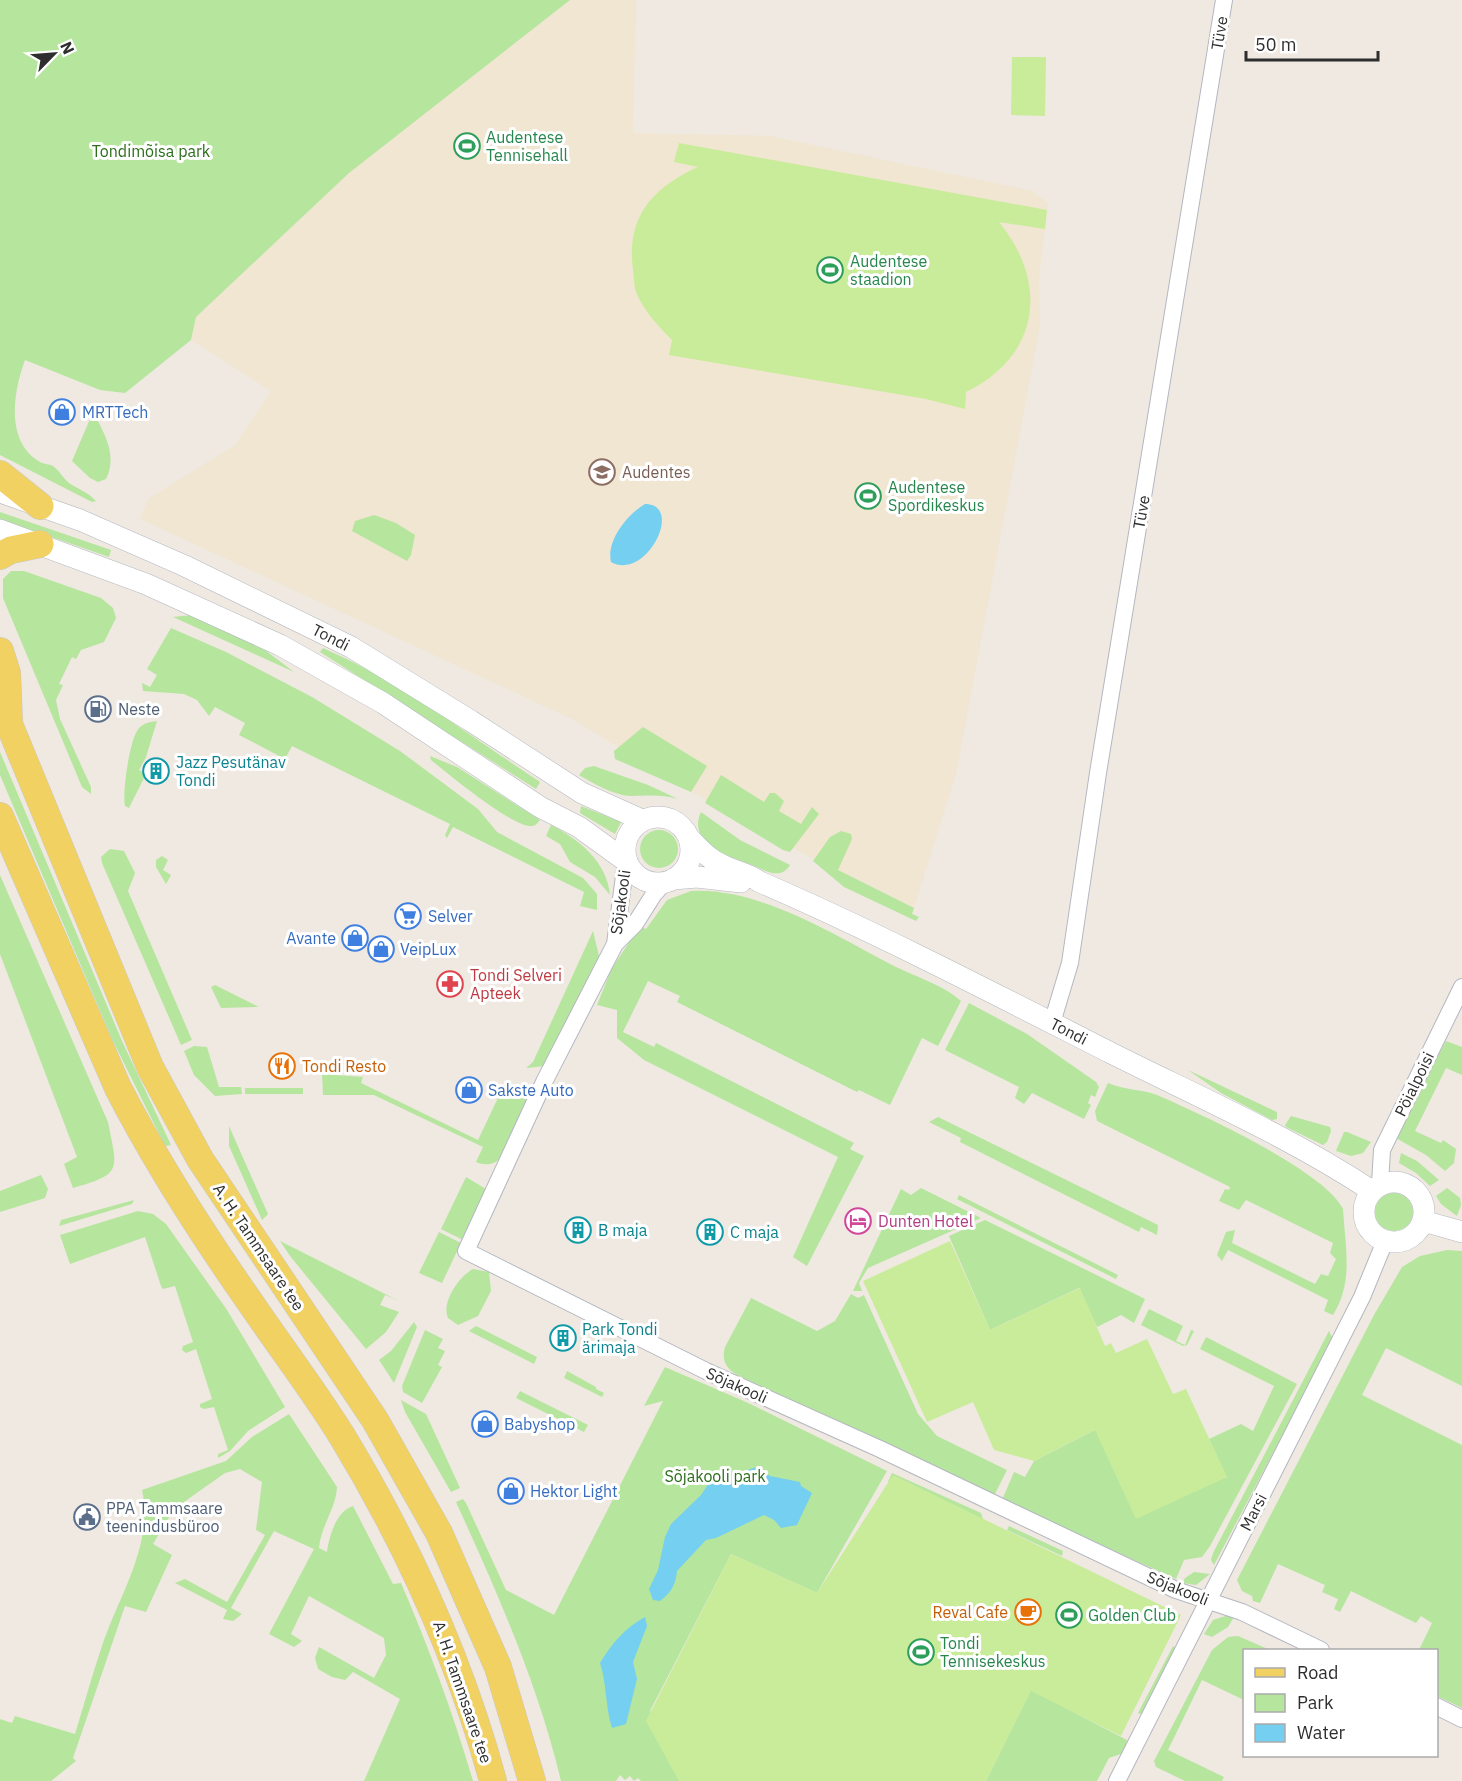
<svg xmlns="http://www.w3.org/2000/svg" width="1462" height="1781" font-family="'IBM Plex Sans',sans-serif">
<style>
.education{fill:#f0e6d1}
.green{fill:#b6e59e}
.pitch{fill:#c9ec9a}
.water{fill:#75cff0}
.lines{fill:none;stroke-linecap:round;stroke-linejoin:round}
.minor-casing{stroke:#b4b7c1;stroke-width:18}
.tertiary-casing{stroke:#b4b7c1;stroke-width:22}
.primary-casing{stroke:#c9c9c9;stroke-width:28}
.minor{stroke:#fff;stroke-width:16}
.tertiary{stroke:#fff;stroke-width:21}
.primary{stroke:#f2d163;stroke-width:27}
.labels{text-anchor:middle;dominant-baseline:central;stroke-width:6;stroke-linejoin:round;paint-order:stroke}
.street-label{font-size:16px;fill:#2e2e2e;stroke:#fff}
.leisure-label{font-size:16px;fill:#27864d;stroke:#fff;text-anchor:start}
.park-label{font-size:16px;fill:#2c6e1b;stroke:#fff}
.shop-label{font-size:16px;fill:#366cbe;stroke:#fff;text-anchor:start}
.education-label{font-size:16px;fill:#785e54;stroke:#fff;text-anchor:start}
.service-label{font-size:16px;fill:#4e5e75;stroke:#fff;text-anchor:start}
.culture-label{font-size:16px;fill:#0d838f;stroke:#fff;text-anchor:start}
.health-label{font-size:16px;fill:#be3a42;stroke:#fff;text-anchor:start}
.food-label{font-size:16px;fill:#c56008;stroke:#fff;text-anchor:start}
.hotel-label{font-size:16px;fill:#b23c85;stroke:#fff;text-anchor:start}
</style>
<rect width="100%" height="100%" fill="#efe9e1"/>
<!-- education -->
<path class="education" d="M570 0H636L633 133 770 136 1032 191 1048 203 1039 279 1040 325 956 774 912 914 692 792 572 719 140 519 148 499 235 445 271 391 191 340 196 317 349 173Z"/>
<!-- green -->
<path class="green" d="M0 0H570L349 173 196 317 191 340 125 393 100 390 25 360C14 390 4 441 40 462 43 464 49 464 53 466 59 470 63 478 69 483 78 489 88 492 96 501L92 502 0 455Z
M93 412C104 432 118 456 106 479L98 482 90 478 72 461Z
M0 512 111 550 109 557 0 519Z
M374 515 396 523 415 535 411 555 407 561 352 531 355 521Z
M11 571H24L101 598 113 608 116 618 104 642 81 650 76 659 72 657 59 684 63 685 56 700 60 719 91 787V794L82 787 3 598V579Z
M192 615 265 650 294 672 173 617Z
M171 628 226 652 312 697 400 751 478 809 497 832 583 878 597 894V910L580 906 584 892 453 827 447 838 445 835 450 824 292 746 285 759 239 735 245 723 215 707 209 716 197 700 184 694 143 691 142 683 150 687 157 675 147 669Z
M323 648C401 682 470 736 540 782L536 789 320 652Z
M157 721 146 757 139 770 146 774 129 808 125 806C122 792 130 737 139 728 144 723 150 722 157 721Z
M643 727 707 766 691 792 615 759 614 751Z
M0 752 122 1041 171 1145 165 1146 112 1039 0 775Z
M430 756 457 767 540 820C537 824 534 827 529 826 506 822 451 776 431 760Z
M594 766 648 785 678 799C661 794 648 796 631 796 612 795 595 784 579 775L585 768Z
M721 775 764 802 770 793H775L784 801 779 811 801 824 812 807 819 814 790 852 783 850 705 803Z
M581 806 621 822 615 834 580 813Z
M701 812 740 840 790 865C788 868 785 872 780 873 771 875 760 868 752 865 731 857 686 844 701 812Z
M551 825C580 840 607 862 610 895L595 877 570 862 560 844 546 836Z
M640 849a19 19 0 1 1 38 0a19 19 0 1 1-38 0Z
M841 831 851 834 852 839 838 870 914 908 912 914 919 917 916 921 844 887 813 861 830 837Z
M110 849 124 851 135 873 128 891 192 1040 181 1045 102 863 101 857Z
M162 856 168 860 163 870 171 875 166 884 156 867V860Z
M0 875 108 1122C117 1169 124 1174 73 1188L64 1164 77 1157 0 954Z
M691 891C760 887 836 936 896 967 917 977 945 986 961 1001L938 1046 922 1038 890 1105 859 1090 857 1092 677 1002 680 996 648 981 623 1032 654 1047 656 1043 854 1143 850 1149 864 1156 807 1266 793 1257 838 1157 644 1060 617 1038V1010L597 1005 612 968 640 926 646 929 667 900Z
M593 931 599 956 593 971 545 1066 526 1068 533 1062Z
M215 985 257 1006 258 1007 221 1008 211 987Z
M969 1003 1027 1034 1096 1082 1099 1087 1095 1097 1091 1095 1088 1103 1091 1105 1084 1119 1032 1093 1024 1104 1015 1098 1019 1087 945 1050Z
M1446 1041 1462 1047V1075L1446 1068 1415 1131 1441 1143 1443 1140 1456 1149 1454 1163 1445 1171 1426 1155 1394 1137Z
M194 1046 207 1047 219 1087H241L242 1094 215 1096 194 1075 184 1051Z
M1188 1070 1277 1112V1119L1272 1120 1221 1093Z
M322 1074 363 1077 361 1083 478 1140 506 1081 524 1091 528 1098C519 1120 509 1176 476 1162L483 1147 374 1095H323Z
M1108 1083C1124 1090 1141 1089 1157 1095 1199 1113 1325 1171 1343 1209 1345 1246 1354 1282 1333 1315L1324 1311 1328 1300 1228 1250 1222 1261 1217 1255 1226 1232 1235 1230 1232 1243 1315 1284 1321 1274 1328 1276 1336 1259 1330 1253 1333 1243 1246 1200 1239 1210 1219 1201 1225 1189 1229 1190 1230 1187 1097 1121 1095 1111Z
M245 1088H303V1094H245Z
M1291 1116 1330 1127 1331 1131 1327 1142 1323 1145 1286 1127 1285 1125Z
M938 1117 1158 1225 1157 1235 1141 1227 1139 1232 960 1142 961 1138 929 1122Z
M229 1126 268 1214 262 1220 229 1146Z
M1344 1132H1347L1371 1142 1363 1153 1351 1156 1336 1151Z
M1401 1153 1417 1161 1439 1180 1430 1186 1416 1173 1399 1163Z
M41 1175 48 1189 45 1198 0 1212V1191Z
M466 1177 486 1189 463 1240 441 1229Z
M921 1188 981 1218 868 1268 859 1283 862 1291H853L901 1189 911 1195Z
M1447 1188 1460 1198 1461 1205 1457 1216 1441 1204 1436 1196Z
M1375 1212a19 19 0 1 1 38 0a19 19 0 1 1-38 0Z
M959 1195 1118 1275 1116 1279 957 1199Z
M134 1200 132 1204 59 1226 61 1220Z
M138 1211 153 1214 166 1224 227 1310 285 1407 248 1431 230 1451 218 1458V1454L228 1450 214 1407 204 1409 200 1407V1404L212 1399 196 1349 186 1353 182 1350 183 1346 193 1342 175 1286 163 1289 161 1286 145 1237 70 1264 60 1235Z
M985 1220 1145 1299 1134 1323 1121 1315 1097 1327 1079 1288 990 1330 949 1236Z
M439 1232 461 1243 442 1283 419 1273Z
M280 1241 397 1300 385 1295 380 1305 399 1312 386 1332 366 1349 290 1256Z
M1447 1250 1462 1251V1386L1386 1348 1362 1395 1462 1445V1708L1437 1696 1436 1650H1419L1432 1623 1421 1616 1416 1623 1351 1591 1340 1612 1334 1609 1338 1599 1322 1592 1325 1585 1278 1564 1260 1603 1253 1601 1252 1596 1242 1591 1237 1580 1374 1315 1402 1267 1420 1256Z
M473 1269 489 1272 491 1291 478 1316 458 1325 448 1318C441 1303 459 1276 473 1269Z
M851 1294 858 1298 864 1295 918 1414 937 1436 1007 1470 994 1496 739 1376C727 1369 721 1362 725 1347L751 1298 817 1331 835 1321Z
M1149 1309 1183 1326 1176 1341 1185 1345 1191 1330 1194 1331 1187 1345 1183 1346 1141 1325Z
M414 1322 417 1327 394 1383 379 1360 391 1351Z
M476 1326 537 1357 534 1364 469 1331Z
M425 1330 443 1339 438 1348 445 1351 438 1365 442 1367 422 1403 403 1392 402 1386Z
M1329 1331 1333 1339 1214 1565 1211 1560 1213 1553Z
M1206 1337 1297 1384 1210 1546 1202 1557 1184 1560 1176 1579 1002 1500 1014 1472 1025 1477 1034 1461 1095 1430 1227 1478 1209 1439 1241 1424 1253 1431 1274 1386 1200 1349Z
M665 1367 746 1402 887 1471 817 1593 731 1554 650 1711 731 1781H641L638 1778 634 1781 630 1776 625 1780 620 1775 616 1781H561C538 1684 497 1592 456 1502L463 1499 466 1503 506 1590 554 1615 663 1401 644 1406Z
M567 1371 596 1387V1389L604 1393 602 1397 564 1378Z
M520 1391 588 1425 584 1432 516 1398Z
M401 1400 426 1414 460 1488 451 1492 405 1412Z
M289 1414 337 1487C336 1509 321 1525 319 1548L327 1552C329 1537 336 1511 353 1506L393 1584 401 1583C429 1648 453 1713 473 1781H364L400 1699 353 1672 345 1680 332 1677 318 1669 315 1658 319 1647 374 1678 386 1655 384 1638 309 1596 291 1634 302 1641 294 1647 269 1634 314 1549 274 1531 231 1608 242 1614 233 1621 223 1619 227 1610 175 1583 185 1579 227 1602 265 1535 256 1530 262 1482 240 1469 225 1473 174 1509 153 1544 172 1555 146 1612 125 1606 73 1758 76 1761 51 1781H0V1719L12 1723 15 1716 75 1734C84 1705 92 1675 102 1646 119 1595 154 1545 142 1490L226 1461 252 1437Z
M892 1473 981 1513 985 1525 983 1530 888 1482Z
M1009 1526 1063 1551 1062 1556 1007 1530Z
M1194 1572 1210 1574 1196 1585 1183 1583 1185 1578Z
M1229 1615 1234 1617 1228 1627 1212 1637 1204 1634 1213 1620Z
M1238 1636 1270 1650H1244V1700L1202 1680 1168 1750 1224 1777 1222 1781H1185L1156 1767 1154 1761 1212 1650 1228 1637Z
M1173 1646 1177 1649 1145 1711 1140 1714 1138 1713Z
M1031 1690 1127 1740 1124 1753 1109 1758 1097 1781H986Z"/>
<!-- pitch -->
<path class="pitch" d="M1012 57H1046L1045 116 1011 115Z
M679 143 1047 210 1045 229 999 222C1049 283 1040 356 966 392L965 409 926 399 669 355 672 340C659 327 643 310 636 292 634 286 634 277 633 270 626 217 652 188 698 167L674 162Z
M950 1241 990 1330 1080 1288 1105 1346 1111 1343 1116 1353 1147 1339 1173 1394 1186 1389 1227 1477 1136 1519 1095 1430 1034 1461 994 1450 973 1402 927 1422 863 1281Z
M893 1475 1181 1615 1121 1736 1031 1691 986 1781H679L646 1721 731 1554 817 1593Z"/>
<!-- water -->
<path class="water" d="M645 504C685 504 646 582 611 562 606 540 628 514 645 504Z
M756 1467 770 1476 800 1482 801 1486 812 1493 797 1525 781 1528 774 1520 764 1515 716 1538 706 1540 677 1571C676 1584 671 1593 660 1601L653 1600 649 1589 658 1570 665 1537 671 1524 701 1495 711 1480 733 1471 740 1473Z
M645 1617 647 1626 633 1662 637 1679 626 1724 612 1728C605 1706 607 1684 600 1663 612 1643 625 1628 645 1617Z"/>
<g class="lines">
<!-- minor casing -->
<g class="minor-casing">
<path id="minor" d="M664 883 654 894 635 924 615 944 544 1082 466 1251 706 1371 880 1449 1176 1590 1242 1612 1321 1650
M615 944 626 861
M1052 1023 1070 963 1098 773 1224 0
M1380 1184 1382 1150 1462 987
M1436 1706 1462 1719
M1117 1781 1362 1297 1385 1241"/>
</g>
<!-- tertiary casing -->
<g class="tertiary-casing">
<path id="tertiary" d="M0 492 80 520 185 566 351 647 471 721 582 793 642 820
M0 530 146 584 280 645 383 703 540 807 579 827 626 861
M625 850a33 33 0 1 1 66 0a33 33 0 1 1-66 0Z
M689 838C699 848 708 859 722 865 735 872 748 873 760 882 880 934 995 994 1111 1053 1199 1097 1290 1137 1372 1191
M673 879 697 877 741 882
M1364 1212a30 30 0 1 1 60 0a30 30 0 1 1-60 0Z
M1423 1221 1462 1232"/>
</g>
<!-- primary casing -->
<g class="primary-casing">
<path id="primary" d="M0 474 40 506
M0 556 11 550 40 544
M0 651 7 673 9 721
M0 702 150 1067 200 1159 375 1420 439 1533 498 1667 532 1781
M0 816 118 1088C157 1164 203 1235 252 1305 282 1349 314 1391 342 1436 408 1545 460 1659 493 1781"/>
</g>
<!-- minor -->
<use href="#minor" class="minor"/>
<!-- tertiary -->
<use href="#tertiary" class="tertiary"/>
<!-- primary -->
<use href="#primary" class="primary"/>
</g>
<!-- icons -->
<defs>
<g id="stadium-ring" transform="scale(1.35)"><circle r="9.5" fill="#fff" stroke="#2e9e5b" stroke-width="1.5"/><path d="M0-5a6.5 5 0 1 0 0 10a6.5 5 0 1 0 0-10ZM-3.5-1.8h7v3.6h-7Z" fill="#2e9e5b"/></g>
<g id="shop-ring" transform="scale(1.35)"><circle r="9.5" fill="#fff" stroke="#3f7fe0" stroke-width="1.5"/><path d="M-5-2.5h2.3a2.7 3.5 0 0 1 5.4 0H5L5.5 6h-11ZM-1.5-2.5h3a1.5 2.3 0 0 0-3 0Z" fill="#3f7fe0"/></g>
<g id="school-ring" transform="scale(1.35)"><circle r="9.5" fill="#fff" stroke="#8d6e63" stroke-width="1.5"/><path d="M0-5L7-2L0 1L-7-2ZM-4 1L0 2.5L4 1V4Q0 6-4 4Z" fill="#8d6e63"/></g>
<g id="fuel-ring" transform="scale(1.35)"><circle r="9.5" fill="#fff" stroke="#5c6f8a" stroke-width="1.5"/><path d="M-5.5-6h7V0h2V4h1.3V-2.5L3-4.5l.8-.8L6-3V5H2.5V1h-1V6h-7ZM-4.2-4.7v3.2H.2V-4.7Z" fill="#5c6f8a"/></g>
<g id="building-ring" transform="scale(1.35)"><circle r="9.5" fill="#fff" stroke="#0f9aa8" stroke-width="1.5"/><path d="M-4-6H4V6H1V3H-1V6H-4ZM-2.5-4.3h1.7v1.8h-1.7ZM.8-4.3h1.7v1.8H.8ZM-2.5-1h1.7V.8h-1.7ZM.8-1h1.7V.8H.8Z" fill="#0f9aa8"/></g>
<g id="supermarket-ring" transform="scale(1.35)"><circle r="9.5" fill="#fff" stroke="#3f7fe0" stroke-width="1.5"/><path d="M-6-5.5h2.5l.6 2H6L4.5 2H-2.5L-4.4-4H-6ZM-1.5 3.2a1.3 1.3 0 1 0 .1 0ZM3 3.2a1.3 1.3 0 1 0 .1 0Z" fill="#3f7fe0"/></g>
<g id="pharmacy-ring" transform="scale(1.35)"><circle r="9.5" fill="#fff" stroke="#e0444e" stroke-width="1.5"/><path d="M-2-6h4v4h4v4h-4v4h-4v-4h-4v-4h4Z" fill="#e0444e"/></g>
<g id="restaurant-ring" transform="scale(1.35)"><circle r="9.5" fill="#fff" stroke="#e8710a" stroke-width="1.5"/><path d="M-5-6h1v4h1v-4h1v4h1v-4h1v5L-1.5 .5V6h-2V.5L-5-1ZM5-6V6H3V1.5H1.5Q1.5-4 5-6Z" fill="#e8710a"/></g>
<g id="hotel-ring" transform="scale(1.35)"><circle r="9.5" fill="#fff" stroke="#d1479c" stroke-width="1.5"/><path d="M-6-4.5h1.5V1H6V5H4.5V3h-9V5H-6ZM-4 0a1.8 1.8 0 1 1 3.6 0ZM.5 0V-2.5h3Q6-2.5 6 0Z" fill="#d1479c"/></g>
<g id="civic-ring" transform="scale(1.35)"><circle r="9.5" fill="#fff" stroke="#5c6f8a" stroke-width="1.5"/><path d="M-.6-6.5H3V-4.5H.6V-3L4-1V1h2V6H-6V1h2V-1L-.6-3ZM-1.2 2.5V6h2.4V2.5Z" fill="#5c6f8a"/></g>
<g id="cafe-ring" transform="scale(1.35)"><circle r="9.5" fill="#fff" stroke="#e8710a" stroke-width="1.5"/><path d="M-5.5-4.5H6V0H3Q3 3.5 0 3.5H-2.5Q-5.5 3.5-5.5 0ZM3-3.2v2h1.7v-2ZM-6 4.5H4V6H-6Z" fill="#e8710a"/></g>
</defs>
<g fill-rule="evenodd">
<use href="#stadium-ring" x="467" y="146"/>
<use href="#stadium-ring" x="830" y="270"/>
<use href="#shop-ring" x="62" y="412"/>
<use href="#school-ring" x="602" y="472"/>
<use href="#stadium-ring" x="868" y="496"/>
<use href="#fuel-ring" x="98" y="709"/>
<use href="#building-ring" x="156" y="771"/>
<use href="#supermarket-ring" x="408" y="916"/>
<use href="#shop-ring" x="355" y="938"/>
<use href="#shop-ring" x="381" y="949"/>
<use href="#pharmacy-ring" x="450" y="984"/>
<use href="#restaurant-ring" x="282" y="1066"/>
<use href="#shop-ring" x="469" y="1090"/>
<use href="#hotel-ring" x="858" y="1221"/>
<use href="#building-ring" x="578" y="1230"/>
<use href="#building-ring" x="710" y="1232"/>
<use href="#building-ring" x="563" y="1338"/>
<use href="#shop-ring" x="485" y="1424"/>
<use href="#shop-ring" x="511" y="1491"/>
<use href="#civic-ring" x="87" y="1517"/>
<use href="#cafe-ring" x="1028" y="1612"/>
<use href="#stadium-ring" x="1069" y="1615"/>
<use href="#stadium-ring" x="921" y="1652"/>
</g>
<g class="labels">
<!-- street labels -->
<g class="street-label">
<text transform="translate(1219 33) rotate(-81)">Tüve</text>
<text transform="translate(1141 512) rotate(-80)">Tüve</text>
<text transform="translate(331 637) rotate(27)">Tondi</text>
<text transform="translate(620 902) rotate(-82)">Sõjakooli</text>
<text transform="translate(1069 1031) rotate(27)">Tondi</text>
<text transform="translate(1414 1084) rotate(-64)">Pöialpoisi</text>
<text transform="translate(259 1247) rotate(56)">A. H. Tammsaare tee</text>
<text transform="translate(737 1385) rotate(24)">Sõjakooli</text>
<text transform="translate(1253 1512) rotate(-63)">Marsi</text>
<text transform="translate(1178 1588) rotate(22)">Sõjakooli</text>
<text transform="translate(463 1692) rotate(71)">A. H. Tammsaare tee</text>
</g>
<!-- leisure labels -->
<g class="leisure-label">
<text x="486" y="137">Audentese<tspan x="486" dy="18">Tennisehall</tspan></text>
<text x="850" y="261">Audentese<tspan x="850" dy="18">staadion</tspan></text>
<text x="888" y="487">Audentese<tspan x="888" dy="18">Spordikeskus</tspan></text>
<text x="1088" y="1615">Golden Club</text>
<text x="940" y="1643">Tondi<tspan x="940" dy="18">Tennisekeskus</tspan></text>
</g>
<!-- park labels -->
<g class="park-label">
<text x="151" y="151">Tondimõisa park</text>
<text x="715" y="1476">Sõjakooli park</text>
</g>
<!-- shop labels -->
<g class="shop-label">
<text x="82" y="412">MRTTech</text>
<text x="428" y="916">Selver</text>
<text x="336" y="938" text-anchor="end">Avante</text>
<text x="400" y="949">VeipLux</text>
<text x="488" y="1090">Sakste Auto</text>
<text x="504" y="1424">Babyshop</text>
<text x="530" y="1491">Hektor Light</text>
</g>
<!-- education labels -->
<g class="education-label">
<text x="622" y="472">Audentes</text>
</g>
<!-- service labels -->
<g class="service-label">
<text x="118" y="709">Neste</text>
<text x="106" y="1508">PPA Tammsaare<tspan x="106" dy="18">teenindusbüroo</tspan></text>
</g>
<!-- culture labels -->
<g class="culture-label">
<text x="176" y="762">Jazz Pesutänav<tspan x="176" dy="18">Tondi</tspan></text>
<text x="598" y="1230">B maja</text>
<text x="730" y="1232">C maja</text>
<text x="582" y="1329">Park Tondi<tspan x="582" dy="18">ärimaja</tspan></text>
</g>
<!-- health labels -->
<g class="health-label">
<text x="470" y="975">Tondi Selveri<tspan x="470" dy="18">Apteek</tspan></text>
</g>
<!-- food labels -->
<g class="food-label">
<text x="302" y="1066">Tondi Resto</text>
<text x="1008" y="1612" text-anchor="end">Reval Cafe</text>
</g>
<!-- hotel labels -->
<g class="hotel-label">
<text x="878" y="1221">Dunten Hotel</text>
</g>
</g>
<!-- legend -->
<rect x="1243" y="1649" width="195" height="108" fill="#ffffff" stroke="#ababab" stroke-width="1.5"/>
<rect x="1255" y="1668" width="30" height="9" fill="#f2d163" stroke="#ababab" stroke-width="1.5"/>
<text x="1297" y="1679" font-size="18" fill="#2e2e2e">Road</text>
<rect x="1255" y="1694" width="30" height="18" fill="#b6e59e" stroke="#ababab" stroke-width="1.5"/>
<text x="1297" y="1709" font-size="18" fill="#2e2e2e">Park</text>
<rect x="1255" y="1724" width="30" height="18" fill="#75cff0" stroke="#ababab" stroke-width="1.5"/>
<text x="1297" y="1739" font-size="18" fill="#2e2e2e">Water</text>
<!-- north arrow -->
<g transform="translate(54 54) rotate(65)" stroke="#ffffff" stroke-width="4.5" paint-order="stroke">
<path d="M0-4.5L10 22L0 15L-10 22Z" fill="#2e2e2e"/>
<text y="-9" font-size="16" font-weight="bold" text-anchor="middle" fill="#2e2e2e">N</text>
</g>
<!-- scale -->
<path d="M1246 51v9h132v-9" fill="none" stroke="#2e2e2e" stroke-width="3"/>
<text x="1255" y="51" font-size="18" fill="#2e2e2e" stroke="#ffffff" stroke-width="4.5" paint-order="stroke">50 m</text>
</svg>
